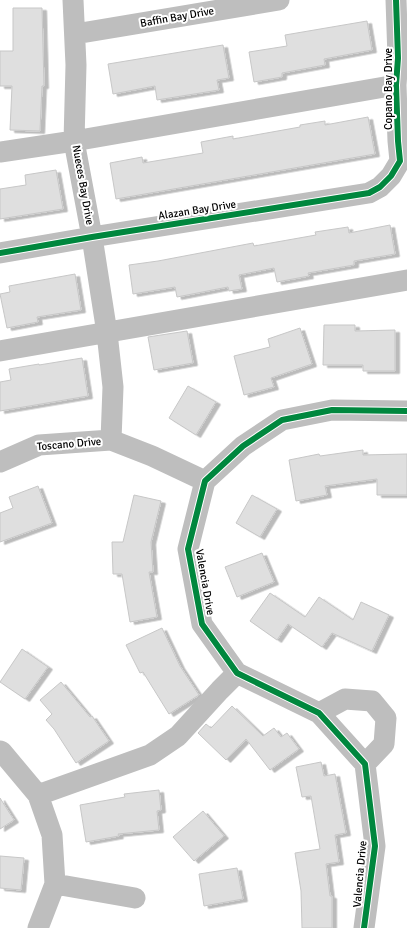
<svg xmlns="http://www.w3.org/2000/svg" width="407" height="928" font-family="Signika,sans-serif">
<style>
.building{fill:#dfdfdf;stroke:#c7c7c7;filter:url(#shadow)}
.lines{fill:none;stroke-linecap:round;stroke-linejoin:round}
.minor{stroke:#bebebe;stroke-width:21}
.cycleway-casing{stroke:#fff;stroke-width:8}
.cycleway{stroke:#00873e;stroke-width:6}
.labels{text-anchor:middle;dominant-baseline:central;stroke-width:4;stroke-linejoin:round;paint-order:stroke}
.street-label{font-size:11px;fill:#000;stroke:#fff}
</style>
<defs>
<filter id="shadow"><feDropShadow dx="4.5" dy="2.5" stdDeviation="0" flood-color="#0004"/></filter>
</defs>
<rect width="100%" height="100%" fill="#fff"/>
<!-- building -->
<path class="building" d="M13 8H42L44 86H42L40 131 10 130 12 86H0V51H13Z
M367 21 372 50 324 59 325 65 282 73V77L254 82 249 52 287 46 285 35Z
M223 45 229 78 217 80 219 90 157 100 155 86 113 94 108 64Z
M368 117 375 154 116 199 110 163 142 157 143 163 203 153 201 142 233 136V139L300 127V125L325 121V125Z
M56 170 63 209 0 219V189L26 185 25 175Z
M390 225 395 254 354 261V265L308 273 309 276 277 282 274 268 239 275 242 289 229 291 228 287 177 297 175 287 133 294 129 265 158 261 253 243 254 246 316 235 315 232 348 227 349 233Z
M75 274 81 310 37 317 38 322 7 328 0 294 10 292 9 286Z
M324 325H355V331L395 330V371H363V365H323Z
M300 328 312 364 271 378 274 387 244 395 234 356 270 347 268 339Z
M187 331 193 363 154 370 148 337Z
M82 358 88 396 0 411V382L11 380 9 369 39 364V365Z
M188 386 216 402 196 435 169 418Z
M363 450V455L407 454V495H377V479L325 486 327 495 296 501 289 460 319 454 320 456Z
M38 486 52 523 0 542V513L13 508 9 497Z
M134 495 161 501 151 542 153 572H149L157 617 130 622 122 574H113L112 542H123Z
M252 495 277 509 260 537 236 523Z
M262 553 274 582 237 597 225 567Z
M270 593 305 617 319 597 353 620 361 602 389 615 372 651 332 633 322 647 288 624 277 640 250 621Z
M162 628 180 666 199 695 169 714 143 672 140 673 126 645Z
M22 649 48 667 25 699 0 682Z
M61 682 90 717 92 716 109 741 76 763 54 729 46 720 52 714 40 700Z
M232 706 263 736 274 728 281 737 287 733 299 749 270 770 246 739 226 760 198 733 206 724 211 728Z
M321 762 324 776 335 774 346 833 335 835 339 862 326 864 330 896H332V928H302L301 891 295 853 320 849 311 796 302 797 296 767Z
M159 790 161 810 157 811 159 830 118 834 119 836 86 842 80 805 125 797 124 794Z
M0 798 14 820 0 829Z
M203 811 224 836 194 861 173 837Z
M0 856 24 858 21 890 0 888Z
M237 868 243 899 204 906 199 874Z"/>
<g class="lines">
<!-- minor -->
<path class="minor" d="M73 0 76 65 74 141 92 237 107 333 113 387 111 440
M75 34 279 0
M0 152 74 141 396 85
M0 253 92 237 369 193 380 187 391 176 400 161 398 141 396 85 398 58 396 0
M0 351 407 280
M0 462 39 445 111 440 152 456 205 481
M319 713 345 699 372 701 386 718 384 744 365 764
M0 751 2 752 38 795 52 835 55 884 38 928
M38 795 150 755 178 736 220 690 237 673
M55 884 135 898
M364 928 375 846 365 764 319 713 237 673 202 624 188 549 205 481 243 446 282 420 332 410 407 411"/>
<!-- cycleway casing -->
<g class="cycleway-casing">
<path id="cycleway" d="M0 253 92 237 369 193 380 187 391 176 400 161 398 141 396 85 398 58 396 0
M364 928 375 846 365 764 319 713 237 673 202 624 188 549 205 481 243 446 282 420 332 410 407 411"/>
</g>
<!-- cycleway -->
<use href="#cycleway" class="cycleway"/>
</g>
<g class="labels">
<!-- street labels -->
<g class="street-label">
<text transform="translate(177 17) rotate(-10)">Baffin Bay Drive</text>
<text transform="translate(388 89) rotate(-90)">Copano Bay Drive</text>
<text transform="translate(83 185) rotate(80)">Nueces Bay Drive</text>
<text transform="translate(197 210) rotate(-9)">Alazan Bay Drive</text>
<text transform="translate(69 444) rotate(-5)">Toscano Drive</text>
<text transform="translate(205 582) rotate(80)">Valencia Drive</text>
<text transform="translate(360 874) rotate(-85)">Valencia Drive</text>
</g>
</g>
</svg>
